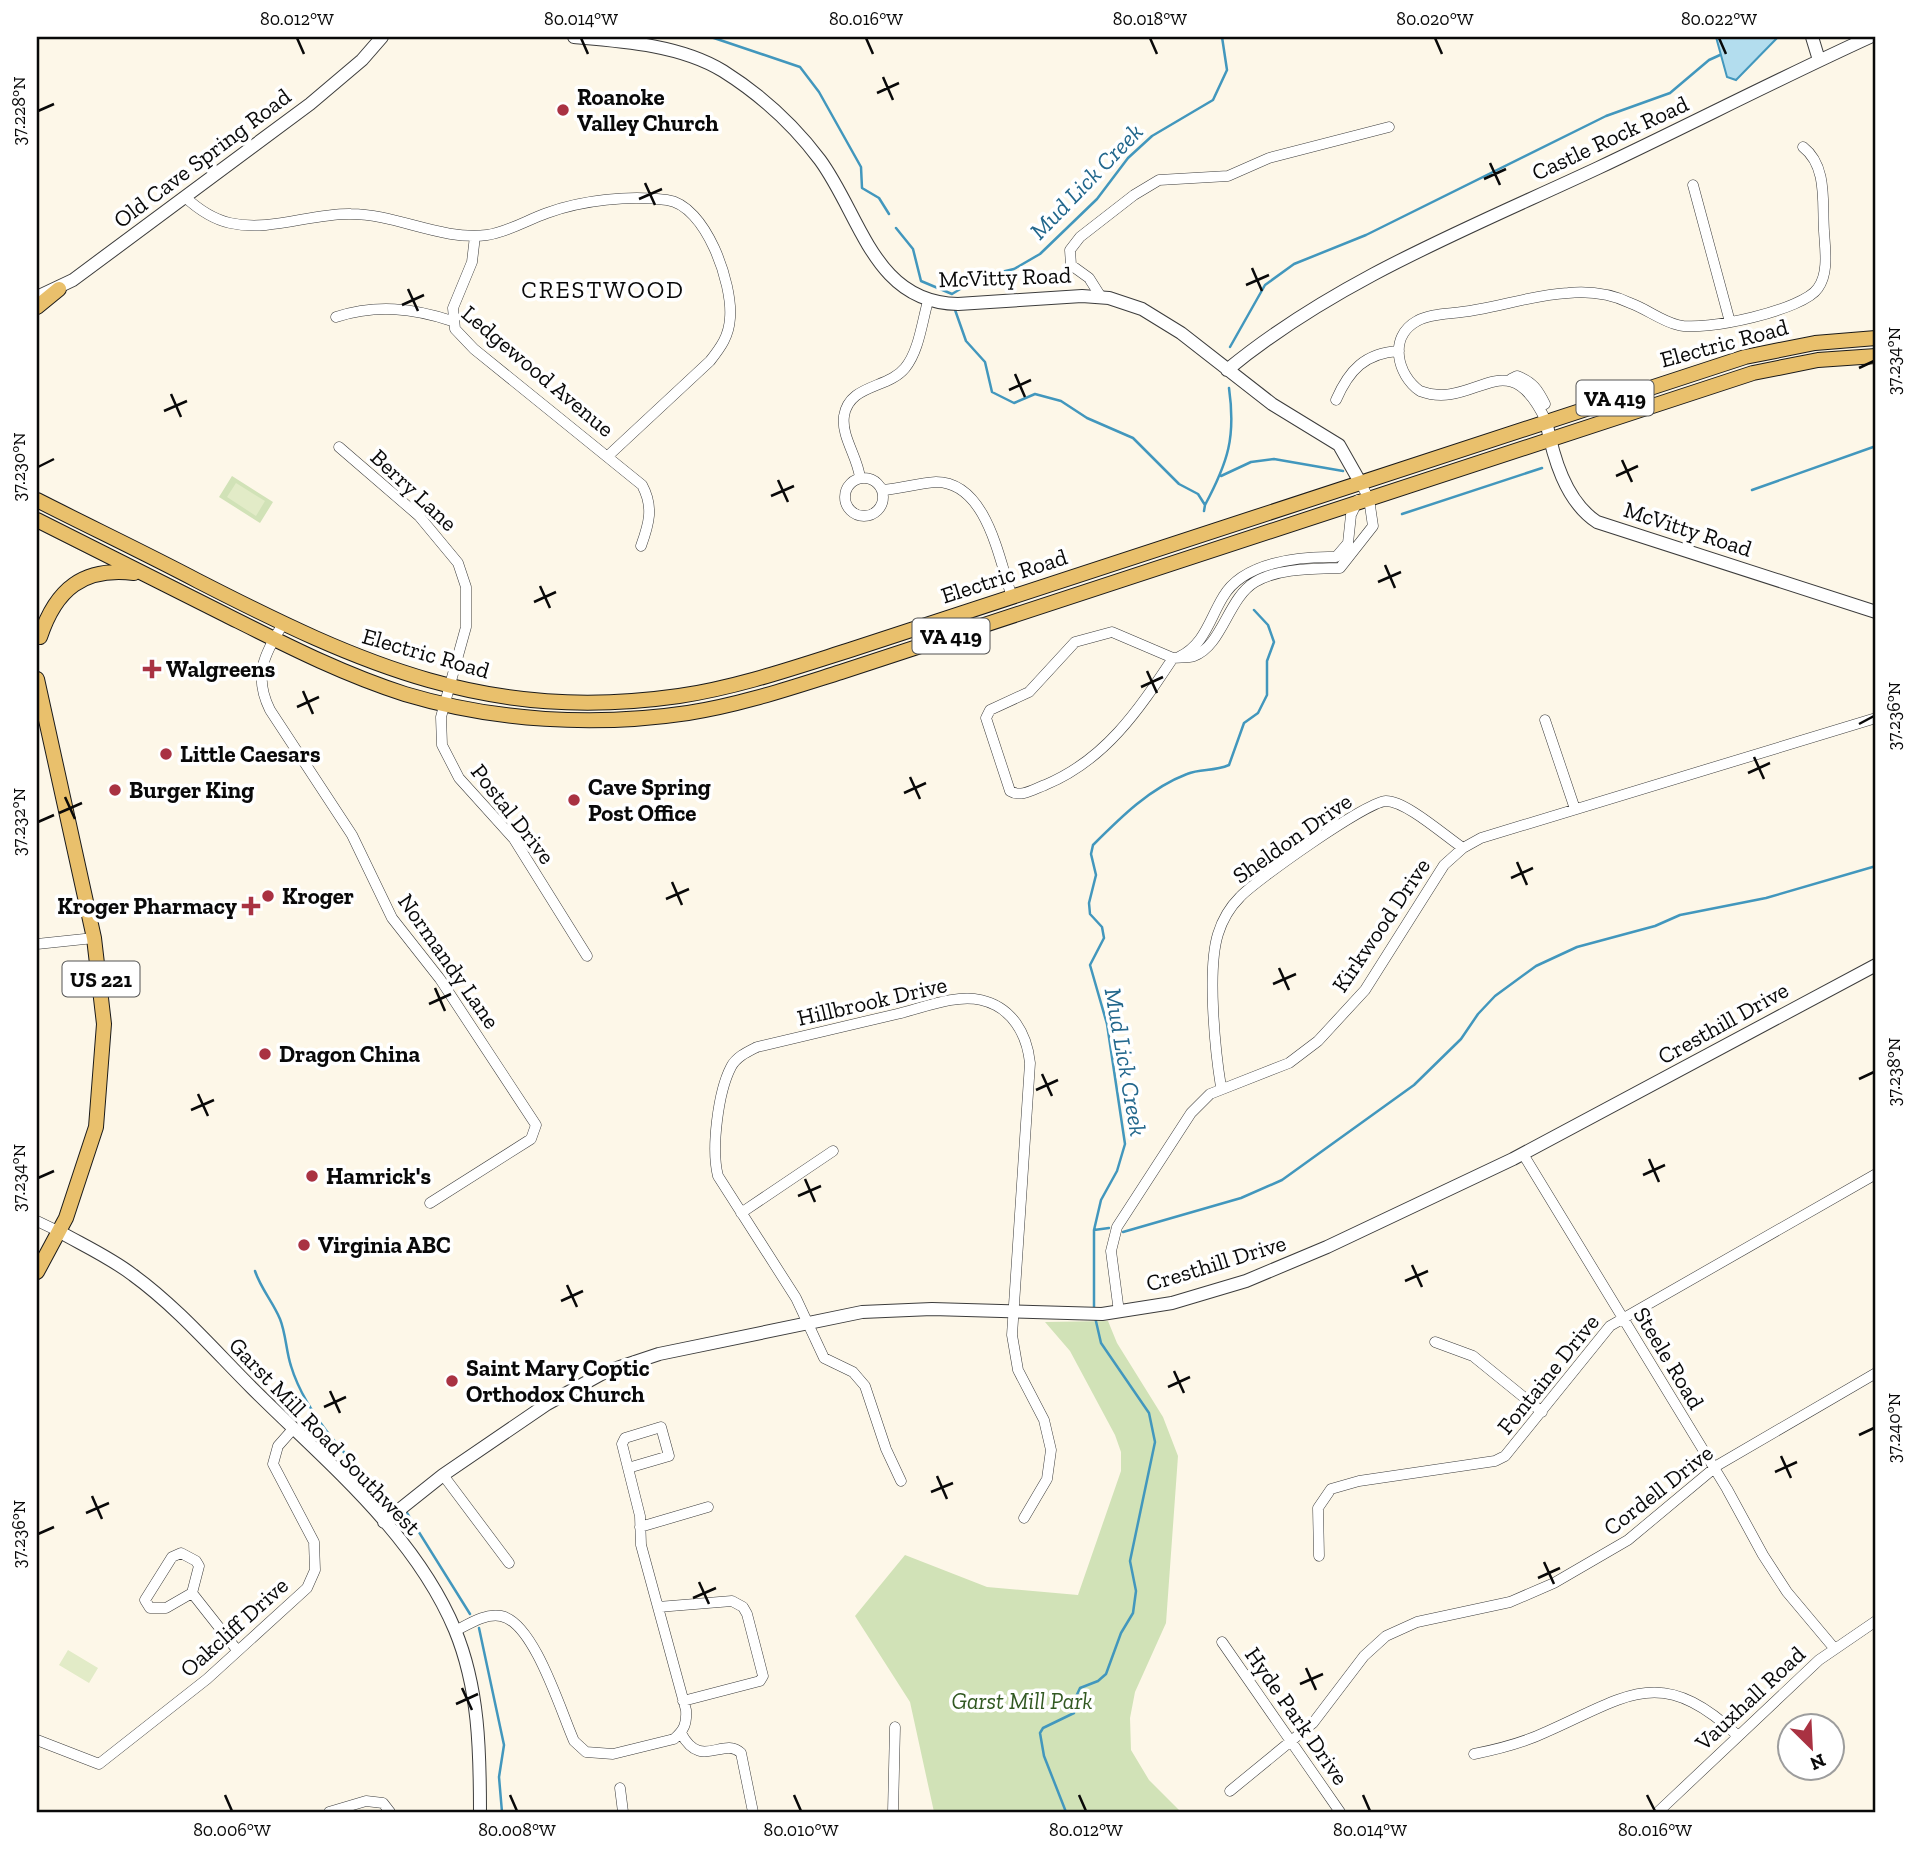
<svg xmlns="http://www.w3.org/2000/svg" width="1913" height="1849" font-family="'Zilla Slab',serif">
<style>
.green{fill:#d1e2b7}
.pitch{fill:#e2ebc7}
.water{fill:#b3ddee;stroke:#4297bd;stroke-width:2}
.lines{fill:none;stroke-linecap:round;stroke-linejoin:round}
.stream{stroke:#4297bd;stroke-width:2.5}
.minor-casing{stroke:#3c3c3c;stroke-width:11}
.tertiary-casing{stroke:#3c3c3c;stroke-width:14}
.primary-casing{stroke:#1a1a1a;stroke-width:16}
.minor{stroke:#fff;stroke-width:10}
.tertiary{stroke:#fff;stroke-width:12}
.primary{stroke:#e9c06c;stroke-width:14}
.ticks{fill:none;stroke:#090909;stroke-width:2.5}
.poi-dot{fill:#a93242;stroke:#fff;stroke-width:2.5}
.labels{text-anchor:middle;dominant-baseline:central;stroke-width:7;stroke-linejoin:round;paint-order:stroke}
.shield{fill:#fff;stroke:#535353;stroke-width:2}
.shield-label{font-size:21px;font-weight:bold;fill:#090909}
.poi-label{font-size:23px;font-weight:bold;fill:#090909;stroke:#fff;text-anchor:start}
.street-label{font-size:23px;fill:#090909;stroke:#fff}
.park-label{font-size:23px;font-style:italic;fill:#325922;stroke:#fff}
.water-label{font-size:24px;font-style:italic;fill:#22678c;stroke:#fff}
.neighbourhood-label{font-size:24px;letter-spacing:2px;fill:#090909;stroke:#fff}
.neatline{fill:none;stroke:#090909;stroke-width:2.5}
.ticks-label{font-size:18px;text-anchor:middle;fill:#090909}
</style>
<rect width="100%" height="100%" fill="#fdf7e8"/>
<!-- green -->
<path class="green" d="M232 476 273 502 260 523 219 497Z
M1108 1321 1117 1343 1163 1417 1178 1456 1166 1623 1135 1692 1130 1718 1131 1750 1149 1780 1181 1812H934L910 1702 855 1616 905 1555 987 1587 1078 1595 1121 1471V1452L1115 1435 1070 1351 1045 1322Z"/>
<!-- pitch -->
<path class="pitch" d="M236 483 265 501 256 516 227 497Z
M68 1650 98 1668 89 1683 59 1665Z"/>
<!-- water -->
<path class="water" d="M1716 37H1778L1736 80 1727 77Z"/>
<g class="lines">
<!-- stream -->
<path class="stream" d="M711 37 800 67 819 92 861 167 862 188 879 198 889 214
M896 228 913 249 921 281 952 294
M952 294 980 277 1014 269 1040 254 1097 199 1128 158 1152 136 1213 100 1227 70 1222 37
M954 307 966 341 985 362 992 392 1014 403 1035 394 1061 401 1087 418 1133 438 1179 484 1198 494 1205 505 1204 511
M1230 347 1265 285 1294 264 1366 235 1606 116 1670 93 1709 60 1720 55
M1221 476 1251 462 1274 459 1343 471
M1752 490 1876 446
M1205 505C1228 462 1236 437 1229 388
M1402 514 1542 468
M1094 1230 1109 1228
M1123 1232 1241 1198 1282 1180 1414 1085 1461 1039 1478 1014 1495 996 1536 966 1577 947 1655 926 1680 915 1766 898 1876 866
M255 1271C261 1289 273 1302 280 1319 286 1334 286 1351 291 1366 306 1416 356 1469 394 1502
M1094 1311V1230L1101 1200 1117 1171 1125 1144 1107 1024 1090 965 1104 938 1102 927 1090 914 1089 903 1096 875 1091 854 1093 845C1121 817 1150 788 1187 774 1201 768 1213 772 1229 765L1244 723 1258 713 1267 695V661L1274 642 1268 625 1254 610
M407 1513 470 1614
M479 1628 504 1745 499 1777 502 1812
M1066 1812 1044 1756 1040 1733 1043 1728 1074 1713V1701L1080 1688 1098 1681 1106 1674 1121 1633 1133 1613 1136 1591 1130 1561 1155 1442 1149 1413 1101 1343 1095 1317"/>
<!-- minor casing -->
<g class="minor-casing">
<path id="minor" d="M1693 185 1730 322
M185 197C198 209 212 219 230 223 271 232 311 213 351 214 396 214 442 241 487 235 508 232 527 220 547 213 582 200 630 195 667 200 706 205 733 284 730 318 729 336 721 347 710 361L609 455
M475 236 472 262 453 308 455 329 474 349 642 485C654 507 649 524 641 546
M1101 297 1089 278 1071 265 1070 250 1080 237 1134 195 1159 180 1228 176 1269 158 1389 127
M336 317C376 304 413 308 452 321
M1511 379 1517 376C1533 382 1538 390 1545 404
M1336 400C1349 370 1365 353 1399 351
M1546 421C1507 338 1475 412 1420 391 1397 375 1388 337 1417 321 1427 315 1442 314 1453 313 1492 310 1529 295 1568 293 1589 291 1611 294 1630 303 1647 309 1661 321 1678 325 1704 332 1804 310 1818 288 1829 273 1825 249 1824 231 1822 204 1828 166 1803 147
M339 447 419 516 458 563 466 587V627L441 717 442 745 459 778 514 839 587 956
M860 478C858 457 841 437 844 416 849 384 888 389 905 368 919 351 922 322 928 301
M845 497a19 19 0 1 1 38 0a19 19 0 1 1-38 0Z
M882 490C900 489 918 483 936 482 987 482 999 560 1012 597
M283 624C264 654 253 676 270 710L352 835 392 918 440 979 536 1125 531 1139 430 1203
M1112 632 1173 658C1138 711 1105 760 1045 785 1034 789 1021 798 1010 791L986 718 990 710 1029 692 1075 642Z
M1179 657C1205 644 1209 620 1223 597 1243 562 1300 556 1336 557L1348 543 1351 515 1358 500
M1173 658C1179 657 1188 658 1194 656 1222 646 1228 598 1255 582 1278 568 1314 569 1340 568L1373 526 1369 499 1360 482
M1545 720 1575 809
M37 944 94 938
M1221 1087C1215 1050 1207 969 1218 934 1222 921 1230 907 1240 897 1256 880 1366 802 1386 801 1406 801 1445 836 1463 848
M1523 1154 1727 1489 1763 1555 1787 1592 1834 1648
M741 1213 833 1151
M37 1221 60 1232
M1119 1312 1111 1251 1117 1227 1191 1113 1210 1094 1289 1063 1318 1041 1365 990 1444 865 1463 848 1481 838 1876 718
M1435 1342 1473 1356 1542 1412
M443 1475 509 1563
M901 1481 886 1449 865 1386 853 1372 824 1358 796 1298 718 1176C711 1149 718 1092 731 1067 736 1057 747 1052 757 1047 804 1036 850 1025 897 1014 923 1008 955 994 981 1000 1012 1007 1027 1034 1030 1063L1012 1335 1018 1370 1044 1420 1051 1450 1047 1479 1024 1518
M640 1527 708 1507
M1319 1556 1318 1508 1331 1489 1359 1481 1495 1461 1505 1456 1610 1326 1876 1174
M192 1593 199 1566 196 1561 181 1553 172 1557 145 1600 150 1608H166L192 1593 237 1650
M658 1607 732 1601 743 1607 747 1614 763 1676 760 1681 683 1701
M455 1631C469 1624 485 1613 501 1616 534 1622 561 1712 574 1741L586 1752 613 1754 674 1739C684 1730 687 1724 686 1710L641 1545 640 1516 622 1444 625 1438 661 1427 669 1456 628 1468
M1222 1642 1340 1812
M681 1733C701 1771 723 1736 741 1753L753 1812
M37 1740 99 1764 207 1679 307 1588 315 1570 314 1542 273 1464 278 1446 293 1429
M1474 1754C1499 1749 1523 1743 1546 1732 1626 1697 1660 1663 1737 1735
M620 1788 623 1812
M1230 1791 1313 1723 1364 1656 1386 1636 1417 1622 1510 1602 1554 1583 1628 1540 1718 1465 1876 1373
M329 1812 366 1801 383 1803 390 1812
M893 1812 895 1727
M1658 1812 1819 1660 1876 1621"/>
</g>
<!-- tertiary casing -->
<g class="tertiary-casing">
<path id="tertiary" d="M574 37C622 41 681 45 723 71 761 95 793 124 820 160 861 216 874 303 958 304L1082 296 1109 298 1142 309 1181 333 1272 404 1339 445 1360 482
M1812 37 1819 60
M37 297 73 280 310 104 362 60 382 37
M1227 370C1336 280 1472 227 1598 168 1689 125 1778 79 1870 37
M1546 421C1553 456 1565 501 1597 522L1876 612
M60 1232C85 1246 111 1258 133 1275 177 1307 214 1350 252 1388 325 1461 414 1532 455 1630 479 1688 480 1751 480 1812
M384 1522 443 1475 547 1404 605 1372 659 1354 862 1312 932 1309 1102 1314 1172 1303 1246 1281 1327 1247 1513 1159 1876 965"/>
</g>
<!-- primary casing -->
<g class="primary-casing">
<path id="primary" d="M37 307 59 289
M37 500C90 527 145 553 198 581 362 665 489 723 679 696 739 687 796 667 853 649L1745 357 1815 343 1876 338
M37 520C100 552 163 583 226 615 284 644 342 674 405 694 495 721 594 727 688 713 740 705 790 688 841 672L1753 373 1818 360 1876 356
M40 637C56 589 83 567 134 573
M37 679 94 938 104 1024 96 1127 66 1218 37 1272"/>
</g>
<!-- minor -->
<use href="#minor" class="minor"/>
<!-- tertiary -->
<use href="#tertiary" class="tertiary"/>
<!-- primary -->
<use href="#primary" class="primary"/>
</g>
<!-- ticks -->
<path class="ticks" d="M297 38 304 54M581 38 588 54M866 38 873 54M1150 38 1157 54M1435 38 1442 54M1719 38 1726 54M883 77 893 100M877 93 899 83M38 111 54 104M1490 163 1500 185M1484 179 1506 169M645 183 655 205M639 199 662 189M1252 268 1262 291M1246 285 1269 275M408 289 418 311M402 305 424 295M1859 368 1874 361M1015 374 1025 397M1009 390 1031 380M171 394 181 417M164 411 187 401M1622 460 1632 482M38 467 54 459M1616 476 1638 466M778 480 788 502M771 496 794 486M1385 565 1395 588M1378 582 1401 572M540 586 550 608M534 602 556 592M1147 671 1157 693M1141 687 1163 677M303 691 313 714M297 707 319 697M1859 724 1874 716M1754 757 1764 779M1748 773 1770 763M910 777 920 799M904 793 926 783M65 797 75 819M59 813 82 803M38 822 54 815M1517 862 1527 885M1511 878 1533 868M672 882 682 905M666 899 689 889M1279 968 1289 990M1273 984 1296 974M435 988 445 1011M429 1004 451 994M1042 1074 1052 1096M1859 1079 1874 1072M1036 1090 1058 1080M198 1094 208 1116M191 1110 214 1100M1649 1159 1659 1182M1643 1175 1665 1165M38 1178 54 1171M805 1179 815 1202M798 1196 821 1186M1412 1265 1422 1287M1405 1281 1428 1271M567 1285 577 1307M561 1301 583 1291M1174 1371 1184 1393M1168 1387 1190 1377M330 1391 340 1413M324 1407 346 1397M1859 1435 1874 1428M1781 1456 1791 1478M1775 1472 1797 1462M937 1476 947 1499M931 1492 953 1483M92 1496 102 1519M86 1513 109 1503M38 1534 54 1527M1544 1562 1554 1584M1538 1578 1560 1568M699 1582 709 1604M693 1598 716 1588M1306 1668 1316 1690M1300 1684 1323 1674M462 1688 472 1710M456 1704 478 1694M225 1795 232 1811M510 1795 517 1811M794 1795 801 1811M1079 1795 1086 1811M1363 1795 1370 1811M1647 1795 1655 1811"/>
<!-- markers -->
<g class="poi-dot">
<circle cx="563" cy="110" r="7"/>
<path d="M148.5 658.5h7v7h7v7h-7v7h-7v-7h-7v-7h7z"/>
<circle cx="166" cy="754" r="7"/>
<circle cx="115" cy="790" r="7"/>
<circle cx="574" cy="800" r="7"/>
<circle cx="268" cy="896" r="7"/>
<path d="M247.5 895.5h7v7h7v7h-7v7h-7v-7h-7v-7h7z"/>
<circle cx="265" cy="1054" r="7"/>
<circle cx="312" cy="1176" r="7"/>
<circle cx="304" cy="1245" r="7"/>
<circle cx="452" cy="1381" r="7"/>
</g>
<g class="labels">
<!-- shield labels -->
<g class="shield">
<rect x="1576.5" y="380.5" width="77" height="35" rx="5"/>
<rect x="912.5" y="618.5" width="77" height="35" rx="5"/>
<rect x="62.5" y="961.5" width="77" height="35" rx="5"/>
</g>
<g class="shield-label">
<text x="1615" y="398">VA 419</text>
<text x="951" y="636">VA 419</text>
<text x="101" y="979">US 221</text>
</g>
<!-- poi labels -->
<g class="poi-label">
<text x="577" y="97">Roanoke<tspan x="577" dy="26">Valley Church</tspan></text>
<text x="166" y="669">Walgreens</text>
<text x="180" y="754">Little Caesars</text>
<text x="588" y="787">Cave Spring<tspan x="588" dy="26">Post Office</tspan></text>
<text x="129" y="790">Burger King</text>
<text x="282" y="896">Kroger</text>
<text x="237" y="906" text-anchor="end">Kroger Pharmacy</text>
<text x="279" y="1054">Dragon China</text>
<text x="326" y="1176">Hamrick's</text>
<text x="318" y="1245">Virginia ABC</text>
<text x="466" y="1368">Saint Mary Coptic<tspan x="466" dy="26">Orthodox Church</tspan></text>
</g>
<!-- street labels -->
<g class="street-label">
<text transform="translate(1610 138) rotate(-25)">Castle Rock Road</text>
<text transform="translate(202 158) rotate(-37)">Old Cave Spring Road</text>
<text transform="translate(1005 277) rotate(-2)">McVitty Road</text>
<text transform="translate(1724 343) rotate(-15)">Electric Road</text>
<text transform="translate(538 371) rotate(40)">Ledgewood Avenue</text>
<text transform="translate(414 490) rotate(43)">Berry Lane</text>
<text transform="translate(1688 529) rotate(18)">McVitty Road</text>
<text transform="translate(1004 576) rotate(-18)">Electric Road</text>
<text transform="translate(426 653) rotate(16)">Electric Road</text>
<text transform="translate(513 814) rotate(52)">Postal Drive</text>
<text transform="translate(1292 838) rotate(-35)">Sheldon Drive</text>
<text transform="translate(1381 925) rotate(-56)">Kirkwood Drive</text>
<text transform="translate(449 961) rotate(55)">Normandy Lane</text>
<text transform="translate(872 1001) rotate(-13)">Hillbrook Drive</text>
<text transform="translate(1723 1023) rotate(-29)">Cresthill Drive</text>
<text transform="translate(1216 1263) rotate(-17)">Cresthill Drive</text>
<text transform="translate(1669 1358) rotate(59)">Steele Road</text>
<text transform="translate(1548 1374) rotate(-51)">Fontaine Drive</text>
<text transform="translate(325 1436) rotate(46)">Garst Mill Road Southwest</text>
<text transform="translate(1658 1490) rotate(-38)">Cordell Drive</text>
<text transform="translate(234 1627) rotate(-42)">Oakcliff Drive</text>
<text transform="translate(1750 1698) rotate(-43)">Vauxhall Road</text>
<text transform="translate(1297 1716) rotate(55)">Hyde Park Drive</text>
</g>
<!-- park labels -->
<g class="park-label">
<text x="1022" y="1701">Garst Mill Park</text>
</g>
<!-- water labels -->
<g class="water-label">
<text transform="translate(1086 181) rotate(-46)">Mud Lick Creek</text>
<text transform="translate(1126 1062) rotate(80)">Mud Lick Creek</text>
</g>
<!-- neighbourhood labels -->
<g class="neighbourhood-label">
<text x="603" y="289">CRESTWOOD</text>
</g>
</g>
<!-- border -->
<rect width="1913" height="1849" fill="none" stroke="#ffffff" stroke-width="77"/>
<!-- north arrow -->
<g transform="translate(1811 1747) rotate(156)"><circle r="33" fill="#ffffff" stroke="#9d9d9d" stroke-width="2"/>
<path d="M0-5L12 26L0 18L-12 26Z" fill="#a93242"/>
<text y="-10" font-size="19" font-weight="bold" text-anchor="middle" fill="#090909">N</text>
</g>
<rect x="38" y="38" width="1836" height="1773" class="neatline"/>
<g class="ticks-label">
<text x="297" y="25">80.012°W</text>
<text x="581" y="25">80.014°W</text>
<text x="866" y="25">80.016°W</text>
<text x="1150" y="25">80.018°W</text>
<text x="1435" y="25">80.020°W</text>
<text x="1719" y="25">80.022°W</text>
<text transform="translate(19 111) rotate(-90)" y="6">37.228°N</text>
<text transform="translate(1894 361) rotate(-90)" y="6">37.234°N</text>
<text transform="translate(19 467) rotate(-90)" y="6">37.230°N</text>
<text transform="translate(1894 716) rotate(-90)" y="6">37.236°N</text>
<text transform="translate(19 822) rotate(-90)" y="6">37.232°N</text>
<text transform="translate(1894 1072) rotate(-90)" y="6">37.238°N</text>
<text transform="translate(19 1178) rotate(-90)" y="6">37.234°N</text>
<text transform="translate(1894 1428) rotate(-90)" y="6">37.240°N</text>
<text transform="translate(19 1534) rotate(-90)" y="6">37.236°N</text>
<text x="232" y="1836">80.006°W</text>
<text x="517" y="1836">80.008°W</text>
<text x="801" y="1836">80.010°W</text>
<text x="1086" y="1836">80.012°W</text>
<text x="1370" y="1836">80.014°W</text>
<text x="1655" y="1836">80.016°W</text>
</g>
</svg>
